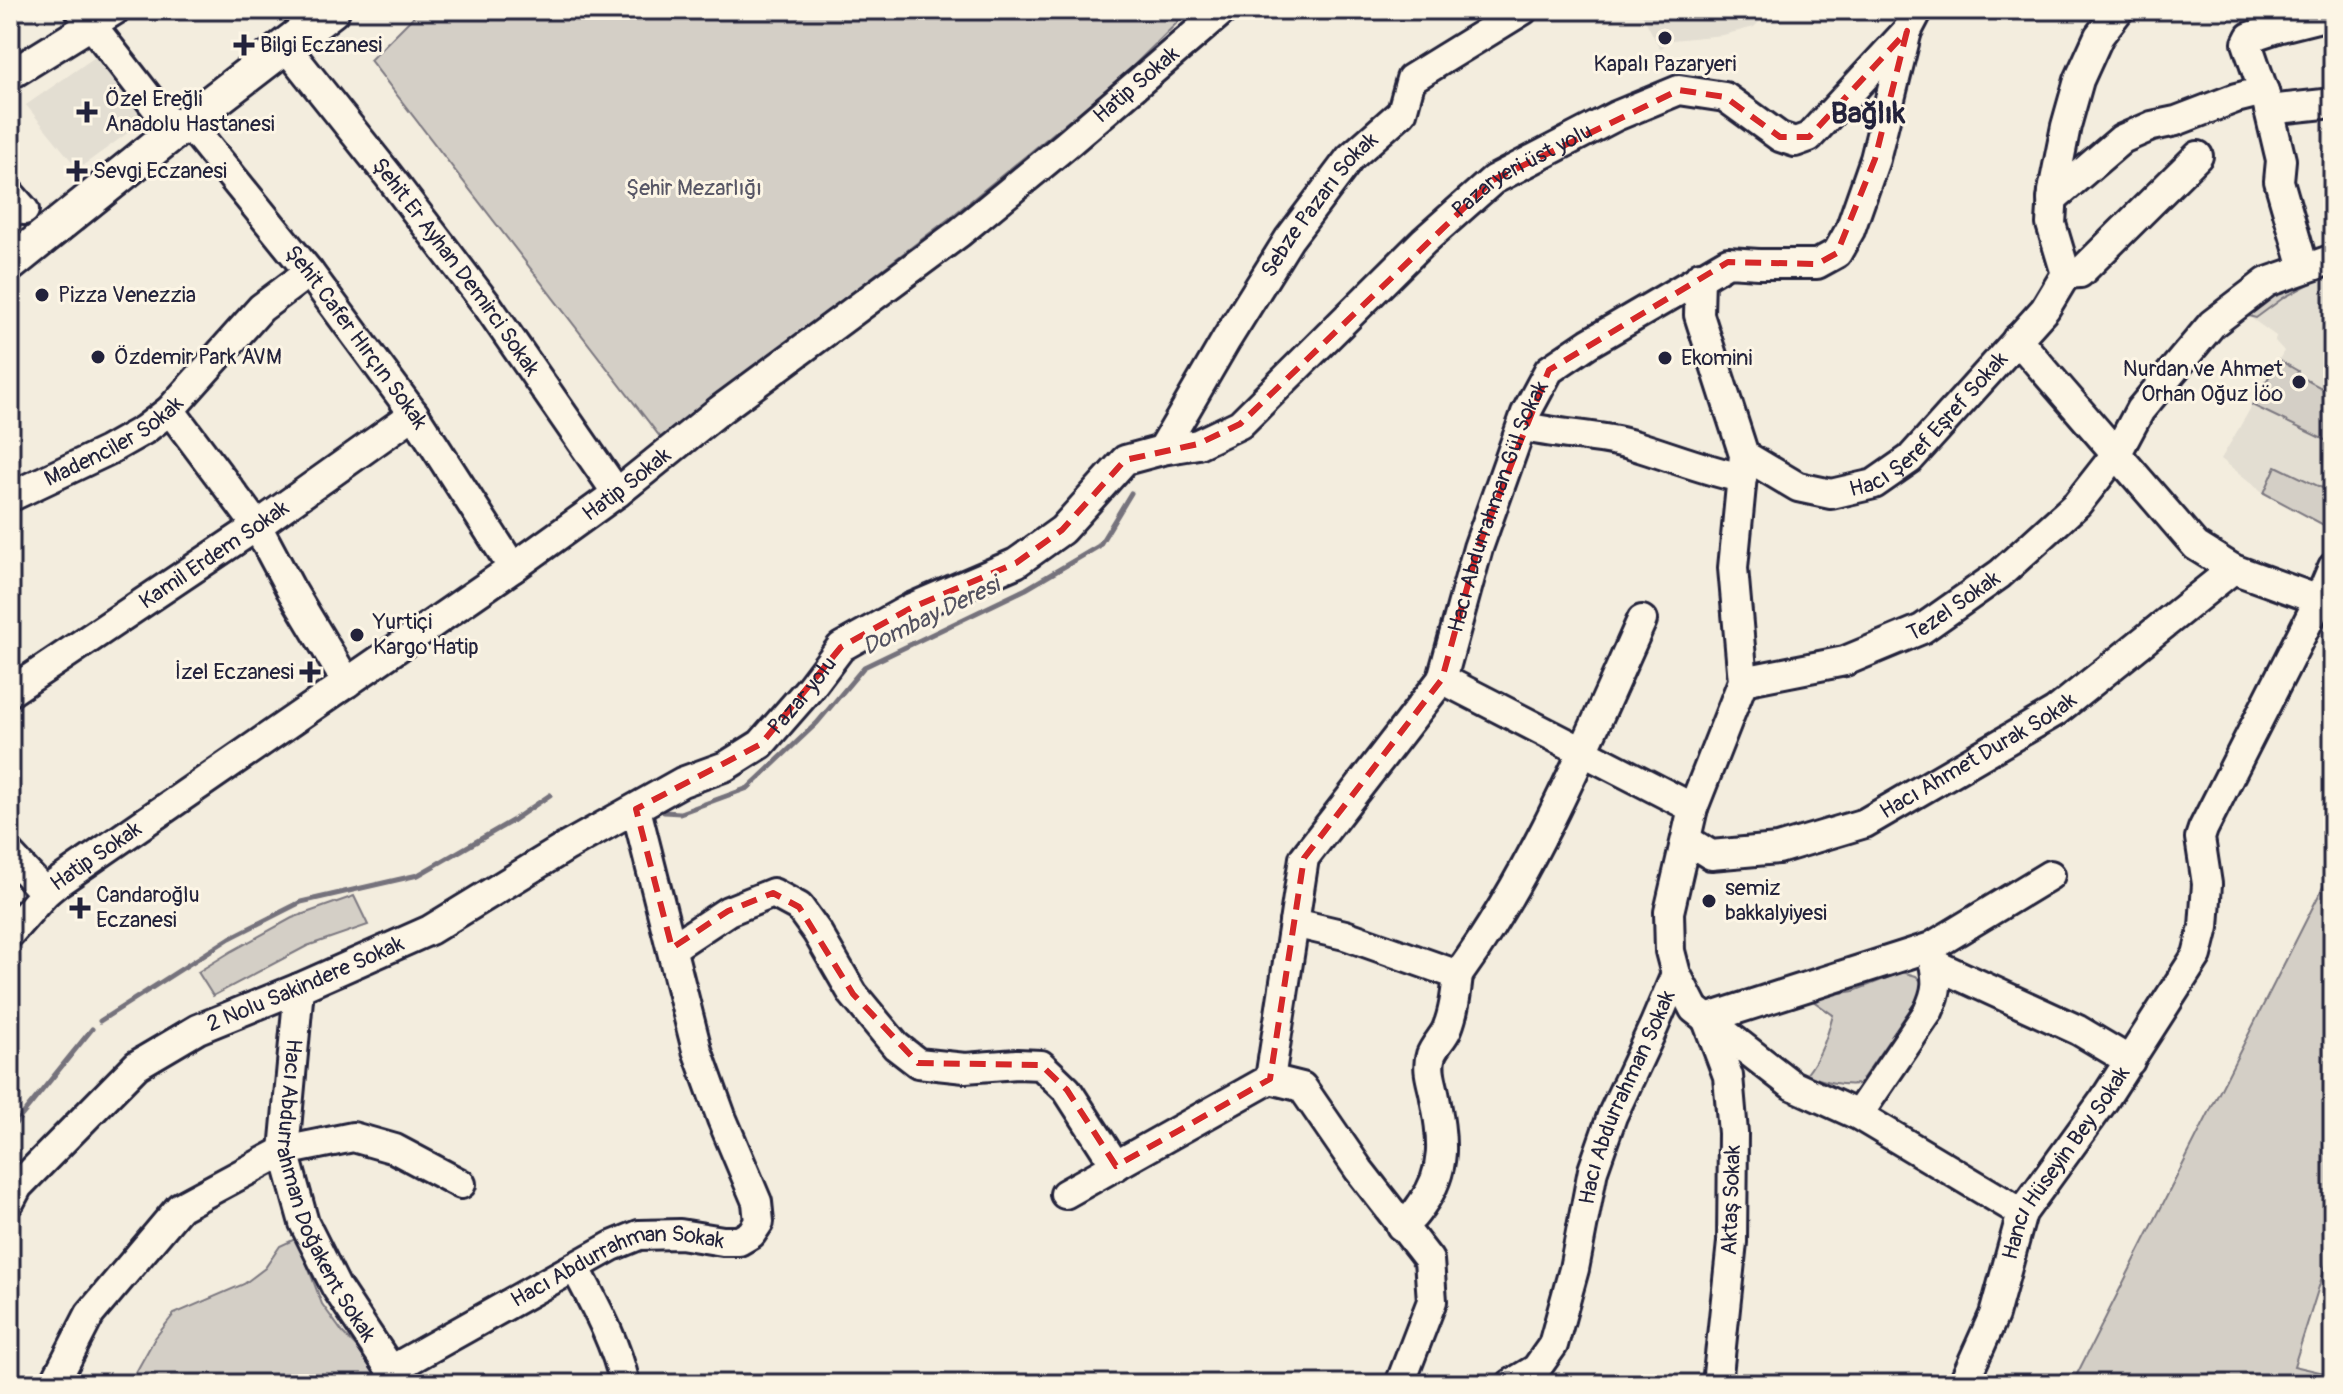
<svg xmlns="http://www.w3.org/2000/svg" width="2343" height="1394" font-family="Pangolin,sans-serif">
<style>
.built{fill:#e3ded2}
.green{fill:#d4cfc6;stroke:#7b7880;stroke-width:2}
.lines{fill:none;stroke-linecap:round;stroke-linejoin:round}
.stream{stroke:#75727b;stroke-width:5}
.minor-casing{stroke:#22223b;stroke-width:34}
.major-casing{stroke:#22223b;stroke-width:40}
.minor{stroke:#fcf5e5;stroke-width:28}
.major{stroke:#fcf5e5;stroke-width:34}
.marked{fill:none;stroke:#d62828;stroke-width:6;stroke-dasharray:16 10;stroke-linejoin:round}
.poi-dot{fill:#22223b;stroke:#fcf5e5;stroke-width:3}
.labels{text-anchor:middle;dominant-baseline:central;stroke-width:6;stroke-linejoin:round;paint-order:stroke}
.poi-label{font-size:22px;fill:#22223b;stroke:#fcf5e5;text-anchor:start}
.street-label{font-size:22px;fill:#22223b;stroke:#fcf5e5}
.park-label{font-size:22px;fill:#575665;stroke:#fcf5e5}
.water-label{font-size:24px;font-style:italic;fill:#525160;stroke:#fcf5e5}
.district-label{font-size:30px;font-weight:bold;fill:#22223b;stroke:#fcf5e5}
</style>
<rect width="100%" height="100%" fill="#f3edde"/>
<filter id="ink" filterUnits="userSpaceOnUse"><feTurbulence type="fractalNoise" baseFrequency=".0125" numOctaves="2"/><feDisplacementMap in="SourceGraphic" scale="16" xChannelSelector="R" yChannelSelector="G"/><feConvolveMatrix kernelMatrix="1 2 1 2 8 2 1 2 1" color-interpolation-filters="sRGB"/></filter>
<g filter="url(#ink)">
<!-- built -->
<path class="built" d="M1640 10H1771L1754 27 1723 35 1672 40 1660 49Z
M98 55 147 119 78 169 26 105Z
M2333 271V530L2264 493 2221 459 2284 351 2275 341 2276 336 2248 316 2261 300 2280 290Z"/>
<!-- green -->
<path class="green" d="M420 10H1190L1121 78 951 217 661 438 370 60Z
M2320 278 2283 298 2256 318 2248 316 2278 292Z
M2279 360 2298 371 2297 375 2333 394V444L2252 405Z
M2276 466 2322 488 2333 467V530L2264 493Z
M2333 867V1242L2294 1366 2333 1375V1384H2072Z
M354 896 368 925 307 946 213 996 198 972 232 951 292 918Z
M1902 972 1916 976 1926 986 1859 1084C1840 1086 1824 1081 1806 1075 1821 1056 1827 1037 1833 1015L1809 998 1854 991Z
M297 1238 322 1304 343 1333 358 1349 381 1384H133L135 1374 155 1338 174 1314 244 1284 265 1268 280 1246Z"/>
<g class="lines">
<!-- stream -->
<path class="stream" d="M664 812 680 813 748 788 817 723 864 667 1026 589 1099 546 1131 493
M100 1021 230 938 301 902 418 875 512 821 550 795
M10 1130 92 1029
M2327 1384 2333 1373"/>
<!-- minor casing -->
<g class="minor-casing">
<g id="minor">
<path id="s1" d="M80 10 165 119 198 135 309 272 414 414 513 568"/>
<path id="s2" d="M286 47 388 175 487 305 617 493"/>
<path d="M10 75 115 10"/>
<path d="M2269 110 2333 103"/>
<path d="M10 194 24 210"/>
<path d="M2052 199 2122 139 2152 126 2176 121 2236 98 2264 91"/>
<path d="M2304 268 2279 181 2281 160 2267 101 2247 43 2250 37 2277 28 2333 14"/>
<path d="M2066 274 2080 273 2198 156"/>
<path d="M1700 276 1699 315 1744 455 1733 568 1743 681 1693 808 1669 912 1670 951 1676 974 1694 1009 1792 1085 1858 1115 2022 1213"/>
<path d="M2017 339 2196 546 2233 569 2319 600"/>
<path d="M170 410 257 526 290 588 347 683"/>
<path d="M1522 426C1559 436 1597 434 1633 445 1670 456 1704 470 1742 478"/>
<path id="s3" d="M1162 450 1226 340 1289 239 1350 158 1402 112 1411 79 1523 10"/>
<path id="s4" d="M1744 455 1798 487 1831 494 1874 484 1910 459 2045 309 2066 274 2051 224 2053 191 2066 126 2079 80 2099 36 2119 10"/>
<path id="s5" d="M10 497 107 451 144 430 170 410 261 308 309 272"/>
<path d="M1442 679 1693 808"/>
<path id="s6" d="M1743 681 1845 661 1922 629 2000 574 2077 504 2117 453 2140 410 2212 324 2267 282 2333 259"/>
<path id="s7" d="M10 692 257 526 414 414"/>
<path id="s8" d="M1687 840 1711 855 1778 849 1865 823 2055 712 2233 569"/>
<path d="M10 855 45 893"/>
<path d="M1294 923 1345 935 1458 975C1536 867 1587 742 1642 620"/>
<path id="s9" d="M10 933 45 893 57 883 513 568 617 493 720 410 959 233 1066 145 1223 10"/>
<path d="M672 948 728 911 773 893 799 907 817 932 853 994 896 1046 918 1063 965 1068 1017 1064 1041 1065 1067 1090 1116 1166"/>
<path d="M1934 964 2078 1030 2130 1061"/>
<path id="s10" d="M299 988 284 1151 304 1223 336 1287 391 1370 397 1384"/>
<path d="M1706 1019 1931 947 2050 875"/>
<path d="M1707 1020 1728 1076 1733 1133 1732 1242 1717 1384"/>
<path d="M1270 1079 1302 1087 1359 1170 1429 1260 1432 1301 1400 1384"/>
<path d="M1858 1115 1928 1012C1940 986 1937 979 1932 952"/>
<path id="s11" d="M1065 1194 1270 1079 1304 858 1442 679 1478 548 1526 413 1549 370 1589 343 1728 262 1759 264H1817L1837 253 1850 230 1875 159 1907 31 1918 10"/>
<path id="s12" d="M10 1201 18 1186 137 1065 198 1029 299 988 430 930 566 847 682 782 726 766 761 744 810 688 841 647 911 608 1016 563 1062 530 1125 460 1162 450 1198 444 1240 424 1424 241 1493 180 1616 116 1679 90 1725 97 1780 137 1795 142 1809 137 1907 31"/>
<path d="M1401 1226C1411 1220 1416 1213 1422 1204 1447 1170 1443 1138 1435 1098 1433 1084 1426 1070 1431 1055 1434 1046 1443 1038 1447 1029 1454 1012 1456 993 1458 975"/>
<path d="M575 1267C595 1305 616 1343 625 1384"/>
<path id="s13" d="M391 1370 612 1246 639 1235 680 1234 723 1241H739L751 1234 759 1222 757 1202 722 1119 697 1050 636 809"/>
<path d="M54 1384 90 1314 180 1207 284 1151 353 1137 395 1149 461 1184"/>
<path id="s14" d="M1511 1384 1536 1369 1553 1345 1574 1269 1593 1170 1612 1116 1654 1026 1676 974"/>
<path id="s15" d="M1963 1384 1994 1315 2022 1213 2104 1100 2197 955 2204 927 2207 884 2200 838 2203 829 2319 600 2333 567"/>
</g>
</g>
<!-- major casing -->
<g class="major-casing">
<path id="major" d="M10 264 180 127 332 10"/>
</g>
<!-- minor -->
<use href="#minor" class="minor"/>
<!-- major -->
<use href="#major" class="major"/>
</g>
</g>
<!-- marked area -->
<path class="marked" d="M1907 31 1875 159 1837 253 1817 264 1728 262 1549 370 1478 548 1442 679 1304 858 1270 1079 1116 1166 1067 1090 1041 1065 918 1063 853 994 799 907 773 893 728 911 672 948 636 809 761 744 841 647 911 608 1016 563 1062 530 1125 460 1198 444 1240 424 1493 180 1679 90 1725 97 1780 137H1809Z"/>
<!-- markers -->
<g class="poi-dot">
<circle cx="1665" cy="38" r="8"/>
<path d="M240 33h8v8h8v8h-8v8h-8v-8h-8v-8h8z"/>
<path d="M83 100h8v8h8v8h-8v8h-8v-8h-8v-8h8z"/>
<path d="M73 159h8v8h8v8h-8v8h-8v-8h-8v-8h8z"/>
<circle cx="42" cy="295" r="8"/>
<circle cx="98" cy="357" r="8"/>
<circle cx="1665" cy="358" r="8"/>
<circle cx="2299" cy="382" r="8"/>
<circle cx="357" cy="635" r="8"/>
<path d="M306 660h8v8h8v8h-8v8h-8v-8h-8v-8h8z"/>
<circle cx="1709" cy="901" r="8"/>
<path d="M76 896h8v8h8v8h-8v8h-8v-8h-8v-8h8z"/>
</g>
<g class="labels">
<!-- poi labels -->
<g class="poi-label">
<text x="260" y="45">Bilgi Eczanesi</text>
<text x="1665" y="64" text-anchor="middle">Kapalı Pazaryeri</text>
<text x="105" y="99">Özel Ereğli<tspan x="105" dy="25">Anadolu Hastanesi</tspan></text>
<text x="93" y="171">Sevgi Eczanesi</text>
<text x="58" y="295">Pizza Venezzia</text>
<text x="114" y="357">Özdemir Park AVM</text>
<text x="1681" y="358">Ekomini</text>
<text x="2283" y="369" text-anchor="end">Nurdan ve Ahmet<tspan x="2283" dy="25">Orhan Oğuz İöo</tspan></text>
<text x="373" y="622">Yurtiçi<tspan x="373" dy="25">Kargo Hatip</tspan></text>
<text x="294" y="672" text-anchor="end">İzel Eczanesi</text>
<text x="1725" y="888">semiz<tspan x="1725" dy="25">bakkalyiyesi</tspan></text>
<text x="96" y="895">Candaroğlu<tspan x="96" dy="25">Eczanesi</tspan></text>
</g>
<!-- street labels -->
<g class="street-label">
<text stroke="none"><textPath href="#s9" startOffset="1412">Hatip Sokak</textPath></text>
<text stroke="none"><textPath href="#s12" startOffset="1864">Pazaryeri üst yolu</textPath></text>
<text stroke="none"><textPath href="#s3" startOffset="292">Sebze Pazarı Sokak</textPath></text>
<text stroke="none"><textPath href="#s2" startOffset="278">Şehit Er Ayhan Demirci Sokak</textPath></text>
<text stroke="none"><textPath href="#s1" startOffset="432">Şehit Cafer Hırçın Sokak</textPath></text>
<text stroke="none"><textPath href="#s4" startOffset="220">Hacı Şeref Eşref Sokak</textPath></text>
<text stroke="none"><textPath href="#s5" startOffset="118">Madenciler Sokak</textPath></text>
<text stroke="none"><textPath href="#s9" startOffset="764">Hatip Sokak</textPath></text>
<text stroke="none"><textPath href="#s11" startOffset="866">Hacı Abdurrahman Gül Sokak</textPath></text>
<text stroke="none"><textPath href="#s7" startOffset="246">Kamil Erdem Sokak</textPath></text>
<text stroke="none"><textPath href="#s6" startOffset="226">Tezel Sokak</textPath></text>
<text stroke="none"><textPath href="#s12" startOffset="954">Pazar yolu</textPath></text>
<text stroke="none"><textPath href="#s8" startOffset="318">Hacı Ahmet Durak Sokak</textPath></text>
<text stroke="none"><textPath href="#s9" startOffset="116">Hatip Sokak</textPath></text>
<text stroke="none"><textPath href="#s12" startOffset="374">2 Nolu Sakindere Sokak</textPath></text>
<text stroke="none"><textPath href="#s14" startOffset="318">Hacı Abdurrahman Sokak</textPath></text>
<text stroke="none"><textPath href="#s15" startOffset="246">Hancı Hüseyin Bey Sokak</textPath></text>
<text stroke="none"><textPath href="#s10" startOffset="212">Hacı Abdurrahman Doğakent Sokak</textPath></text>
<text transform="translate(1731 1200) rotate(-88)">Aktaş Sokak</text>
<text stroke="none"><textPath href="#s13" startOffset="254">Hacı Abdurrahman Sokak</textPath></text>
</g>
<!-- park labels -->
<g class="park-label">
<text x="694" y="188">Şehir Mezarlığı</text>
</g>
<!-- water labels -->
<g class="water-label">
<text transform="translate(931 616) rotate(-26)">Dombay Deresi</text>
</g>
<!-- district labels -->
<g class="district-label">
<text x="1868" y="113">Bağlık</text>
</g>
</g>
<!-- margin -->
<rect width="2343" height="1394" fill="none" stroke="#fcf5e5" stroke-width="40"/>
<rect x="20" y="20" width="2303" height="1354" fill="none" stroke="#22223b" stroke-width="3" filter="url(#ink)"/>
</svg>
